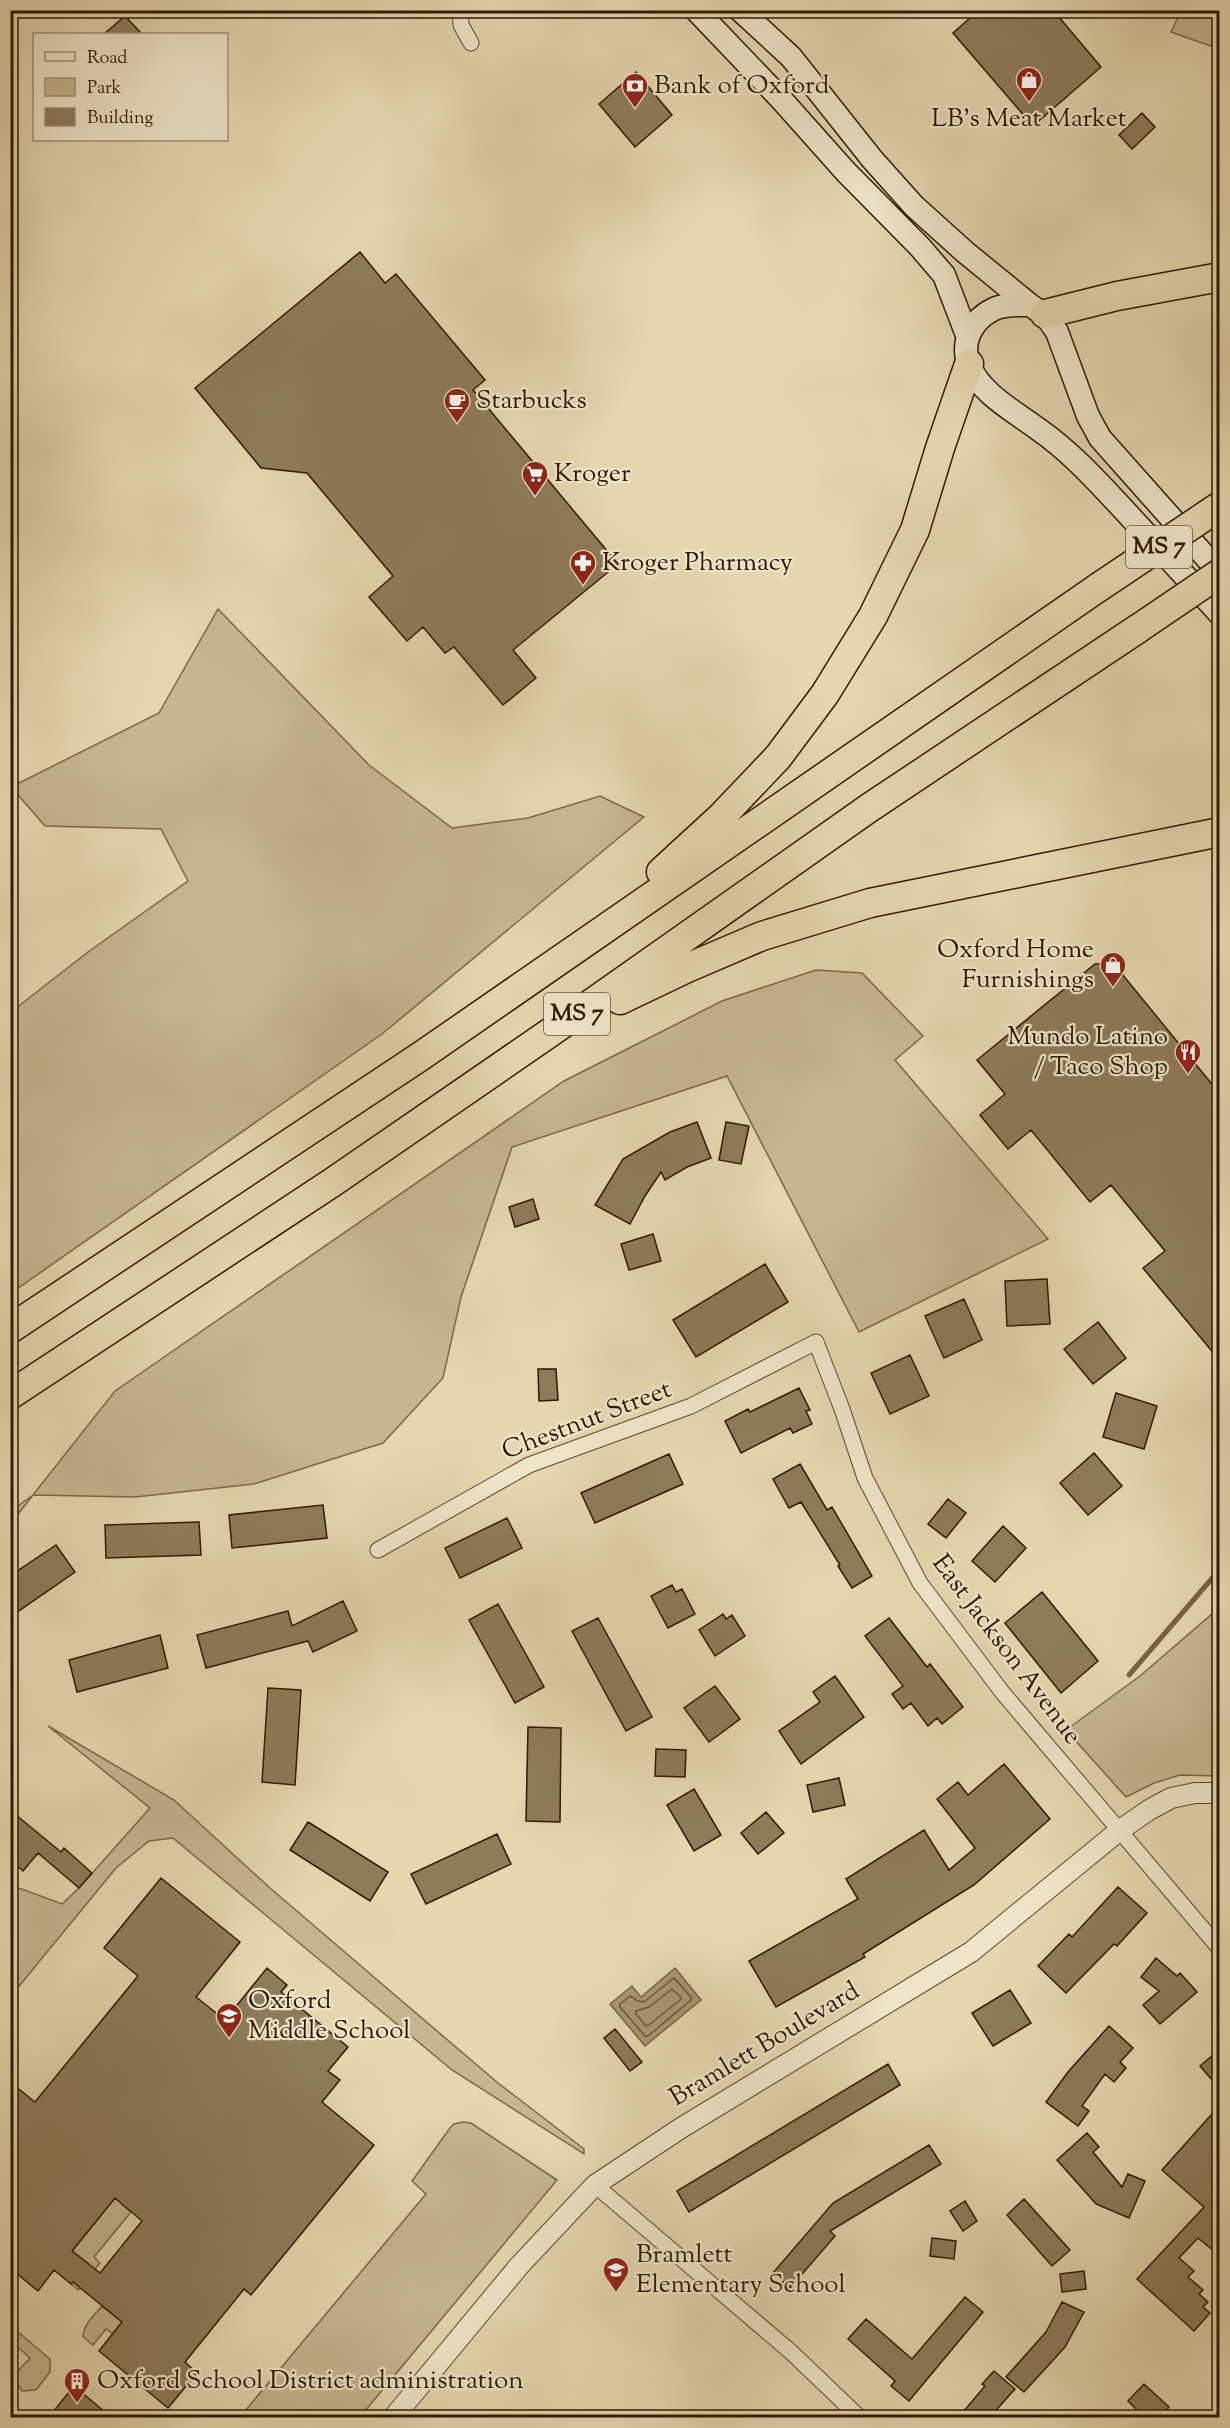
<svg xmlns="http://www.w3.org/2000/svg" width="1230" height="2428" font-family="'Sorts Mill Goudy',serif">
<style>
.green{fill:#c6b690;stroke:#7a6748;stroke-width:1.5}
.water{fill:#a79573;stroke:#776345;stroke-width:1.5}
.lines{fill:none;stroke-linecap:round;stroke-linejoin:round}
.shore{stroke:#6a563a;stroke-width:1.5}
.stream{stroke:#776345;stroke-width:5}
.building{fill:#8d7b5a;stroke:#2e1800;stroke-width:1.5;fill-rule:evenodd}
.minor-casing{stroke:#5c482c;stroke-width:17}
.tertiary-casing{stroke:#5c482c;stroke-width:22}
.secondary-casing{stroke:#2e1800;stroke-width:25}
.motorway-casing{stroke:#2e1800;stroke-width:31}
.minor{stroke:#eee4ca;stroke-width:15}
.tertiary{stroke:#eee4ca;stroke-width:20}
.secondary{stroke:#eee4ca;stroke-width:22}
.motorway{stroke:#e5d6ae;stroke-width:28}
.motorway-bridge-casing{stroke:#2e1800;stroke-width:31;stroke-linecap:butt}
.motorway-bridge{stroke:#e5d6ae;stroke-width:28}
.labels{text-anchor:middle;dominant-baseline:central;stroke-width:4.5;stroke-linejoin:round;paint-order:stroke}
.shield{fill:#eee4ca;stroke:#68553d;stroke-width:1.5}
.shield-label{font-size:24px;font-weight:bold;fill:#2e1800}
.poi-label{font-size:26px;fill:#2e1800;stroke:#eee4ca;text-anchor:start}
.street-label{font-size:26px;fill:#2e1800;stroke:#eee4ca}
</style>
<rect width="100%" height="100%" fill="#e5d6ae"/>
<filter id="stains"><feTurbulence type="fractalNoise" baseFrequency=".00333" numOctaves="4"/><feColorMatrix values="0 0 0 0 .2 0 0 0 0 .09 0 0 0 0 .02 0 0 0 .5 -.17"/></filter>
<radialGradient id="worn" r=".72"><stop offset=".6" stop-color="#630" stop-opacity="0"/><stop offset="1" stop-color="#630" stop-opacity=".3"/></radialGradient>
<!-- green -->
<path class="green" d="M1181 11H1219V49L1171 32Z
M218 609 369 765 452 828 528 818 600 796 644 817 382 1034 11 1293V1012L88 952 188 881 161 829 45 826 11 787 159 713Z
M816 970 862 973 923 1036 895 1060 1048 1239 859 1332 727 1076 512 1147 461 1297 443 1378 383 1443 254 1484 135 1497 33 1495 11 1523V1511L33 1495 115 1391 564 1081 722 1001Z
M1219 1608V1776L1180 1775 1154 1783 1126 1797 1066 1730 1140 1676Z
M48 1726 174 1800 270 1888 396 1996 498 2083 584 2149V2154L452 2070 173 1838 149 1841 116 1868 11 1996V1885L62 1904 79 1888 150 1808Z
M463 2122 471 2123 557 2180 360 2417H240L426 2194 412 2181 450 2128 454 2124Z
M115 2198 131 2212 94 2257 100 2263 78 2290 71 2284 88 2263 72 2251Z
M102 2306 122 2322 113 2334 106 2329 93 2345 83 2337C83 2324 95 2315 102 2306Z
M11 2326 50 2359V2372L36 2390 22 2391 15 2380 17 2372 30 2358 11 2341Z"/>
<!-- water -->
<path class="water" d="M675 1968 701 2000 645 2046 610 2004 632 1986 641 1997Z"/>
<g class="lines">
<!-- shore -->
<path class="shore" d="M674 1978 691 1997V2000L648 2036H645L620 2007V2004L630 1996 638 2001 644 2002Z
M672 1989 680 1996 681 1999 649 2025 646 2026 636 2014V2011L649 2007Z"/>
<!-- stream -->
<path class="stream" d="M1129 1675 1220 1569"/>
</g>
<!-- building -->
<path class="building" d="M979 10H1053L1101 67 1033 126 953 33Z
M125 16 142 34H104Z
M636 72 672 115 635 147 599 104Z
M1142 113 1155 127 1132 149 1119 135Z
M360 252 385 283 396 274 485 380 473 390 618 564 513 650 536 678 503 705 454 647 445 653 423 627 407 641 369 597 393 576 307 473 261 468 195 388Z
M1113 963 1220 1094V1361L1143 1268 1165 1251 1111 1185 1090 1202 1031 1130 1008 1149 980 1115 1005 1094 977 1060 1095 964Z
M697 1122 711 1158 687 1167 665 1180 661 1172 645 1196 630 1224 595 1205 623 1159 670 1132Z
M726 1122 749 1126 741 1164 719 1160Z
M533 1199 539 1219 515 1227 509 1207Z
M653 1234 661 1261 629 1270 621 1244Z
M765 1264 788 1302 696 1357 673 1320Z
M1047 1279 1050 1324 1007 1326 1005 1281Z
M964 1299 982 1340 944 1358 925 1316Z
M1098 1322 1126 1358 1093 1384 1064 1349Z
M910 1355 929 1396 890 1414 871 1373Z
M538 1369H556L558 1400 539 1401Z
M799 1388 810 1410 806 1411 812 1424 793 1433 790 1428 741 1453 725 1421 748 1409 750 1412Z
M1116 1393 1157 1406 1144 1449 1103 1437Z
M1094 1453 1122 1486 1088 1515 1060 1483Z
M669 1454 683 1484 595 1523 581 1493Z
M800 1464 827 1510 832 1507 872 1576 852 1588 838 1566 840 1565 801 1502 789 1508 773 1479Z
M948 1499 966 1513 946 1538 928 1524Z
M323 1505 327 1538 232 1548 229 1515Z
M507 1518 522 1548 460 1578 445 1548Z
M199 1522 201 1555 106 1558 105 1525Z
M1003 1526 1026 1548 995 1582 972 1561Z
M56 1545 75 1572 10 1617V1576Z
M672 1585 676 1592 682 1589 695 1614 668 1628 651 1596Z
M1042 1592 1098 1661 1061 1693 1005 1623Z
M343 1601 357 1631 313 1652 308 1641 206 1668 197 1635 288 1611 292 1626Z
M498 1604 544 1687 515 1703 469 1620Z
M723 1614 726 1619 732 1615 745 1636 715 1656 699 1630Z
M598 1618 652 1717 626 1731 572 1631Z
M889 1618 927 1667 930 1664 963 1707 942 1724 937 1718 928 1726 911 1703 903 1709 892 1694 903 1686 865 1636Z
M160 1635 168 1668 77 1692 69 1660Z
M835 1676 864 1717 801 1764 779 1731 820 1702 813 1692Z
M715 1686 740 1719 709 1742 684 1708Z
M268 1688 301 1690 295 1785 262 1782Z
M528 1727 561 1728 560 1822 526 1821Z
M656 1749 686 1750 685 1777 655 1776Z
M1004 1764 1050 1819 974 1885 863 1954 865 1957 776 2007 749 1961 858 1899 846 1879 924 1830 949 1870 975 1848 937 1799 958 1782 968 1795Z
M839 1778 845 1805 813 1812 807 1785Z
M694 1789 721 1835 694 1851 667 1805Z
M10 1810 61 1852 64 1848 92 1873 79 1888 38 1853 23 1871 10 1860Z
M766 1812 784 1833 758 1854 741 1833Z
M308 1822 388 1872 370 1901 290 1850Z
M497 1834 511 1864 426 1904 411 1874Z
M161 1878 240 1942 196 1997 225 2020 267 1968 287 1985 281 1992 348 2047 328 2071 340 2080 322 2102 374 2145 251 2295 244 2289 185 2362 197 2373 168 2408 99 2351 122 2322 73 2282 71 2284 54 2270 38 2291 10 2268V2082L35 2102 138 1976 104 1948ZM115 2198 142 2221 100 2273 72 2251Z
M1118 1887 1147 1913 1117 1946 1114 1944 1066 1993 1038 1966 1069 1934 1072 1937Z
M1156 1958 1177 1976 1180 1973 1197 1992 1160 2024 1143 2005 1159 1991 1141 1977Z
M1010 1990 1031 2023 993 2046 972 2013Z
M1109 2026 1133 2048 1120 2062 1126 2068 1114 2082 1105 2074 1082 2106 1089 2111 1078 2126 1046 2102 1068 2072Z
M615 2029 642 2062 630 2071 604 2038Z
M1220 2049V2089L1200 2066Z
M888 2064 900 2085 689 2212 677 2191Z
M1220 2105V2256L1198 2238 1179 2258 1194 2271 1188 2277 1203 2290 1199 2294 1208 2302 1203 2307 1210 2313 1194 2331 1137 2279 1204 2207 1162 2170Z
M1087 2133 1099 2147 1093 2152 1122 2187 1128 2174 1145 2181 1129 2218 1096 2204 1057 2160Z
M929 2145 941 2164 830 2231 835 2236 790 2288 773 2273 833 2203Z
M1024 2199 1070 2250 1052 2266 1007 2215Z
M965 2201 977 2221 963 2231 950 2211Z
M932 2238 956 2241 954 2259 930 2256Z
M1084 2271 1086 2289 1062 2292 1060 2274Z
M965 2297 983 2312 909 2401 891 2386 895 2381 848 2339 866 2319 912 2359Z
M1062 2302 1084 2312 1065 2347 1024 2392 1006 2377 1046 2332Z
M994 2371 1015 2389 989 2418H958L985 2386 982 2384Z
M1144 2384 1169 2407 1159 2418H1145L1128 2401Z
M74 2386 80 2391 112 2418H48Z"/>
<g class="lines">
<!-- minor casing -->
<g class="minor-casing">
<path id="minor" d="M460 10 461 25 471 43
M378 1550 529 1465 691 1406 816 1342 842 1409 865 1478 920 1583 1002 1692 1220 1949
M595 2185 791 2352 860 2418"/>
</g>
<!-- tertiary casing -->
<g class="tertiary-casing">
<path id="tertiary" d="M393 2418 519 2266 595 2185 681 2128 971 1952 1120 1830 1149 1810 1171 1798 1195 1793H1220"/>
</g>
<!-- secondary casing -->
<g class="secondary-casing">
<path id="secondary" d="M696 10 780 98 846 172 920 247 944 275 967 335
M740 10 791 57 872 159 914 206 965 252 1030 305 1046 316 1057 332 1088 416 1100 438 1220 573
M1030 305C1019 305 1005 304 994 309 973 319 960 341 969 365 981 394 1014 411 1038 429 1071 452 1097 481 1124 510 1156 545 1188 579 1220 614"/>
</g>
<!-- motorway casing -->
<g class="motorway-casing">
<path id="motorway" d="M1045 314 1117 296 1220 277
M661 872 722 816 778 757 825 694 873 616 915 530 940 448 969 364
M620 1000 687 968 762 936 870 903 1220 832
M10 1329 421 1056 1099 587
M10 1395 333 1182 548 1034 869 808 1139 628"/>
</g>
<!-- minor -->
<use href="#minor" class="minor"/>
<!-- tertiary -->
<use href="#tertiary" class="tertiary"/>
<!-- secondary -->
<use href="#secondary" class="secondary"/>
<!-- motorway -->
<use href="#motorway" class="motorway"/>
<!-- motorway-bridge casing -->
<g class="motorway-bridge-casing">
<path id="motorway-bridge" d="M1099 587 1220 506
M1139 628 1220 573"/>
</g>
<!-- motorway-bridge -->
<use href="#motorway-bridge" class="motorway-bridge"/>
</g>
<!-- icons -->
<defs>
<g id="shop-pin" transform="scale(1.35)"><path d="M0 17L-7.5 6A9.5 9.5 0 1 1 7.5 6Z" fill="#8f2418" stroke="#eee4ca"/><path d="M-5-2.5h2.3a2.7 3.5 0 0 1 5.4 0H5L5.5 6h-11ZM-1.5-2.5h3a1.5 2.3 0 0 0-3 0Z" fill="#fff"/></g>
<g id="bank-pin" transform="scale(1.35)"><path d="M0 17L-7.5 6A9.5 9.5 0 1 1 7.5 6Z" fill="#8f2418" stroke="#eee4ca"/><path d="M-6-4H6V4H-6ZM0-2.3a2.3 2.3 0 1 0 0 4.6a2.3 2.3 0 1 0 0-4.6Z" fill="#fff"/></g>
<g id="cafe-pin" transform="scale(1.35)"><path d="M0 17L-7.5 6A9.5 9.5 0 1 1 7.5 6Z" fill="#8f2418" stroke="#eee4ca"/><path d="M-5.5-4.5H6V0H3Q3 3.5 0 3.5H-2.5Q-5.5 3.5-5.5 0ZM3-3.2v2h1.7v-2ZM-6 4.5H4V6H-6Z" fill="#fff"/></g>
<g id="supermarket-pin" transform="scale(1.35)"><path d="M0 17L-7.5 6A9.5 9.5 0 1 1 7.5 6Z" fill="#8f2418" stroke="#eee4ca"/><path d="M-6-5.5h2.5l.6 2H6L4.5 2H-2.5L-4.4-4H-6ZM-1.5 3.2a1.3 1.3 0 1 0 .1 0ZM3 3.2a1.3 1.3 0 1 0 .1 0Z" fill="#fff"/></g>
<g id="pharmacy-pin" transform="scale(1.35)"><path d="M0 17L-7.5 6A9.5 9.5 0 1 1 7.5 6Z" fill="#8f2418" stroke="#eee4ca"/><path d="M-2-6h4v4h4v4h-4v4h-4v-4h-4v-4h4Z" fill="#fff"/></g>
<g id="restaurant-pin" transform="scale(1.35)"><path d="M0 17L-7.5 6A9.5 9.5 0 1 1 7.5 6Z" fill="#8f2418" stroke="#eee4ca"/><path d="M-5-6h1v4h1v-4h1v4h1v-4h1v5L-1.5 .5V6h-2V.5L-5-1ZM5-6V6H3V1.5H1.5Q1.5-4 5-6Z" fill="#fff"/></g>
<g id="school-pin" transform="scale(1.35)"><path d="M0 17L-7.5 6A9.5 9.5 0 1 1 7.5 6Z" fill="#8f2418" stroke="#eee4ca"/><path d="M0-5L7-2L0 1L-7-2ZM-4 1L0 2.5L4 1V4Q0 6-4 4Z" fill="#fff"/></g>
<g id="building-pin" transform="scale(1.35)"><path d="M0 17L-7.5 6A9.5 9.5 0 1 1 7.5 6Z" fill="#8f2418" stroke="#eee4ca"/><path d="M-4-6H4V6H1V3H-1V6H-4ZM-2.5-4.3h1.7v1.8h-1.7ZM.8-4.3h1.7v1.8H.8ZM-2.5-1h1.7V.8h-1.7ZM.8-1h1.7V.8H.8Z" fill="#fff"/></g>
</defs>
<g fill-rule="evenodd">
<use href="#shop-pin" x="1029" y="80"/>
<use href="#bank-pin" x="635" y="86"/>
<use href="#cafe-pin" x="457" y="401"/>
<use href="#supermarket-pin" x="535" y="474"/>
<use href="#pharmacy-pin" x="583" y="563"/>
<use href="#shop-pin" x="1113" y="965"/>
<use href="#restaurant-pin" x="1188" y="1052"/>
<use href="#school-pin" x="229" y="2016"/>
<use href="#school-pin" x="616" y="2270"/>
<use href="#building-pin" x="77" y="2381"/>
</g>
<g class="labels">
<!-- shield labels -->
<g class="shield">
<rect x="1126" y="526" width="66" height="42" rx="4.5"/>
<rect x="544" y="993" width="66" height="42" rx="4.5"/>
</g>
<g class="shield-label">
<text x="1159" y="547">MS 7</text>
<text x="577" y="1014">MS 7</text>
</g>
<!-- poi labels -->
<g class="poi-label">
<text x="654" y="86">Bank of Oxford</text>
<text x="1029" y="119" text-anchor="middle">LB's Meat Market</text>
<text x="476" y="401">Starbucks</text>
<text x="554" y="474">Kroger</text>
<text x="602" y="563">Kroger Pharmacy</text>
<text x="1094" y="950" text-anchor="end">Oxford Home<tspan x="1094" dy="30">Furnishings</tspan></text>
<text x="1168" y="1037" text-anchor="end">Mundo Latino<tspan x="1168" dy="30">/ Taco Shop</tspan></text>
<text x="248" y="2001">Oxford<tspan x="248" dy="30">Middle School</tspan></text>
<text x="636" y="2255">Bramlett<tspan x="636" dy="30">Elementary School</tspan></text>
<text x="97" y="2381">Oxford School District administration</text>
</g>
<!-- street labels -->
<g class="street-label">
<text transform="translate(587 1421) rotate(-21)">Chestnut Street</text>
<text transform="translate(1006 1650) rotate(53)">East Jackson Avenue</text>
<text transform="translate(765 2045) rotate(-31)">Bramlett Boulevard</text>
</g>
</g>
<!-- margin -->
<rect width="1230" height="2428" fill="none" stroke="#e5d6ae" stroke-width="36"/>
<rect x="12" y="12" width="1206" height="2404" fill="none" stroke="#2e1800" stroke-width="3"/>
<rect x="18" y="18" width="1194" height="2392" fill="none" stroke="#2e1800" stroke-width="1.5"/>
<!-- legend -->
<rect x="33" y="33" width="195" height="108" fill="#eee4ca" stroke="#a19279" stroke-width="1.5"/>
<rect x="45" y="52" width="30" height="9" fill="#eee4ca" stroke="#a19279" stroke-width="1.5"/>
<text x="87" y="63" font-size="18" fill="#2e1800">Road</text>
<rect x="45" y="78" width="30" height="18" fill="#c6b690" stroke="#a19279" stroke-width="1.5"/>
<text x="87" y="93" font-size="18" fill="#2e1800">Park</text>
<rect x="45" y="108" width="30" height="18" fill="#8d7b5a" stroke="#a19279" stroke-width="1.5"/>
<text x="87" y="123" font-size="18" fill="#2e1800">Building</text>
<rect width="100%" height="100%" filter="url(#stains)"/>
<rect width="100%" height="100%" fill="url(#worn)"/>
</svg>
